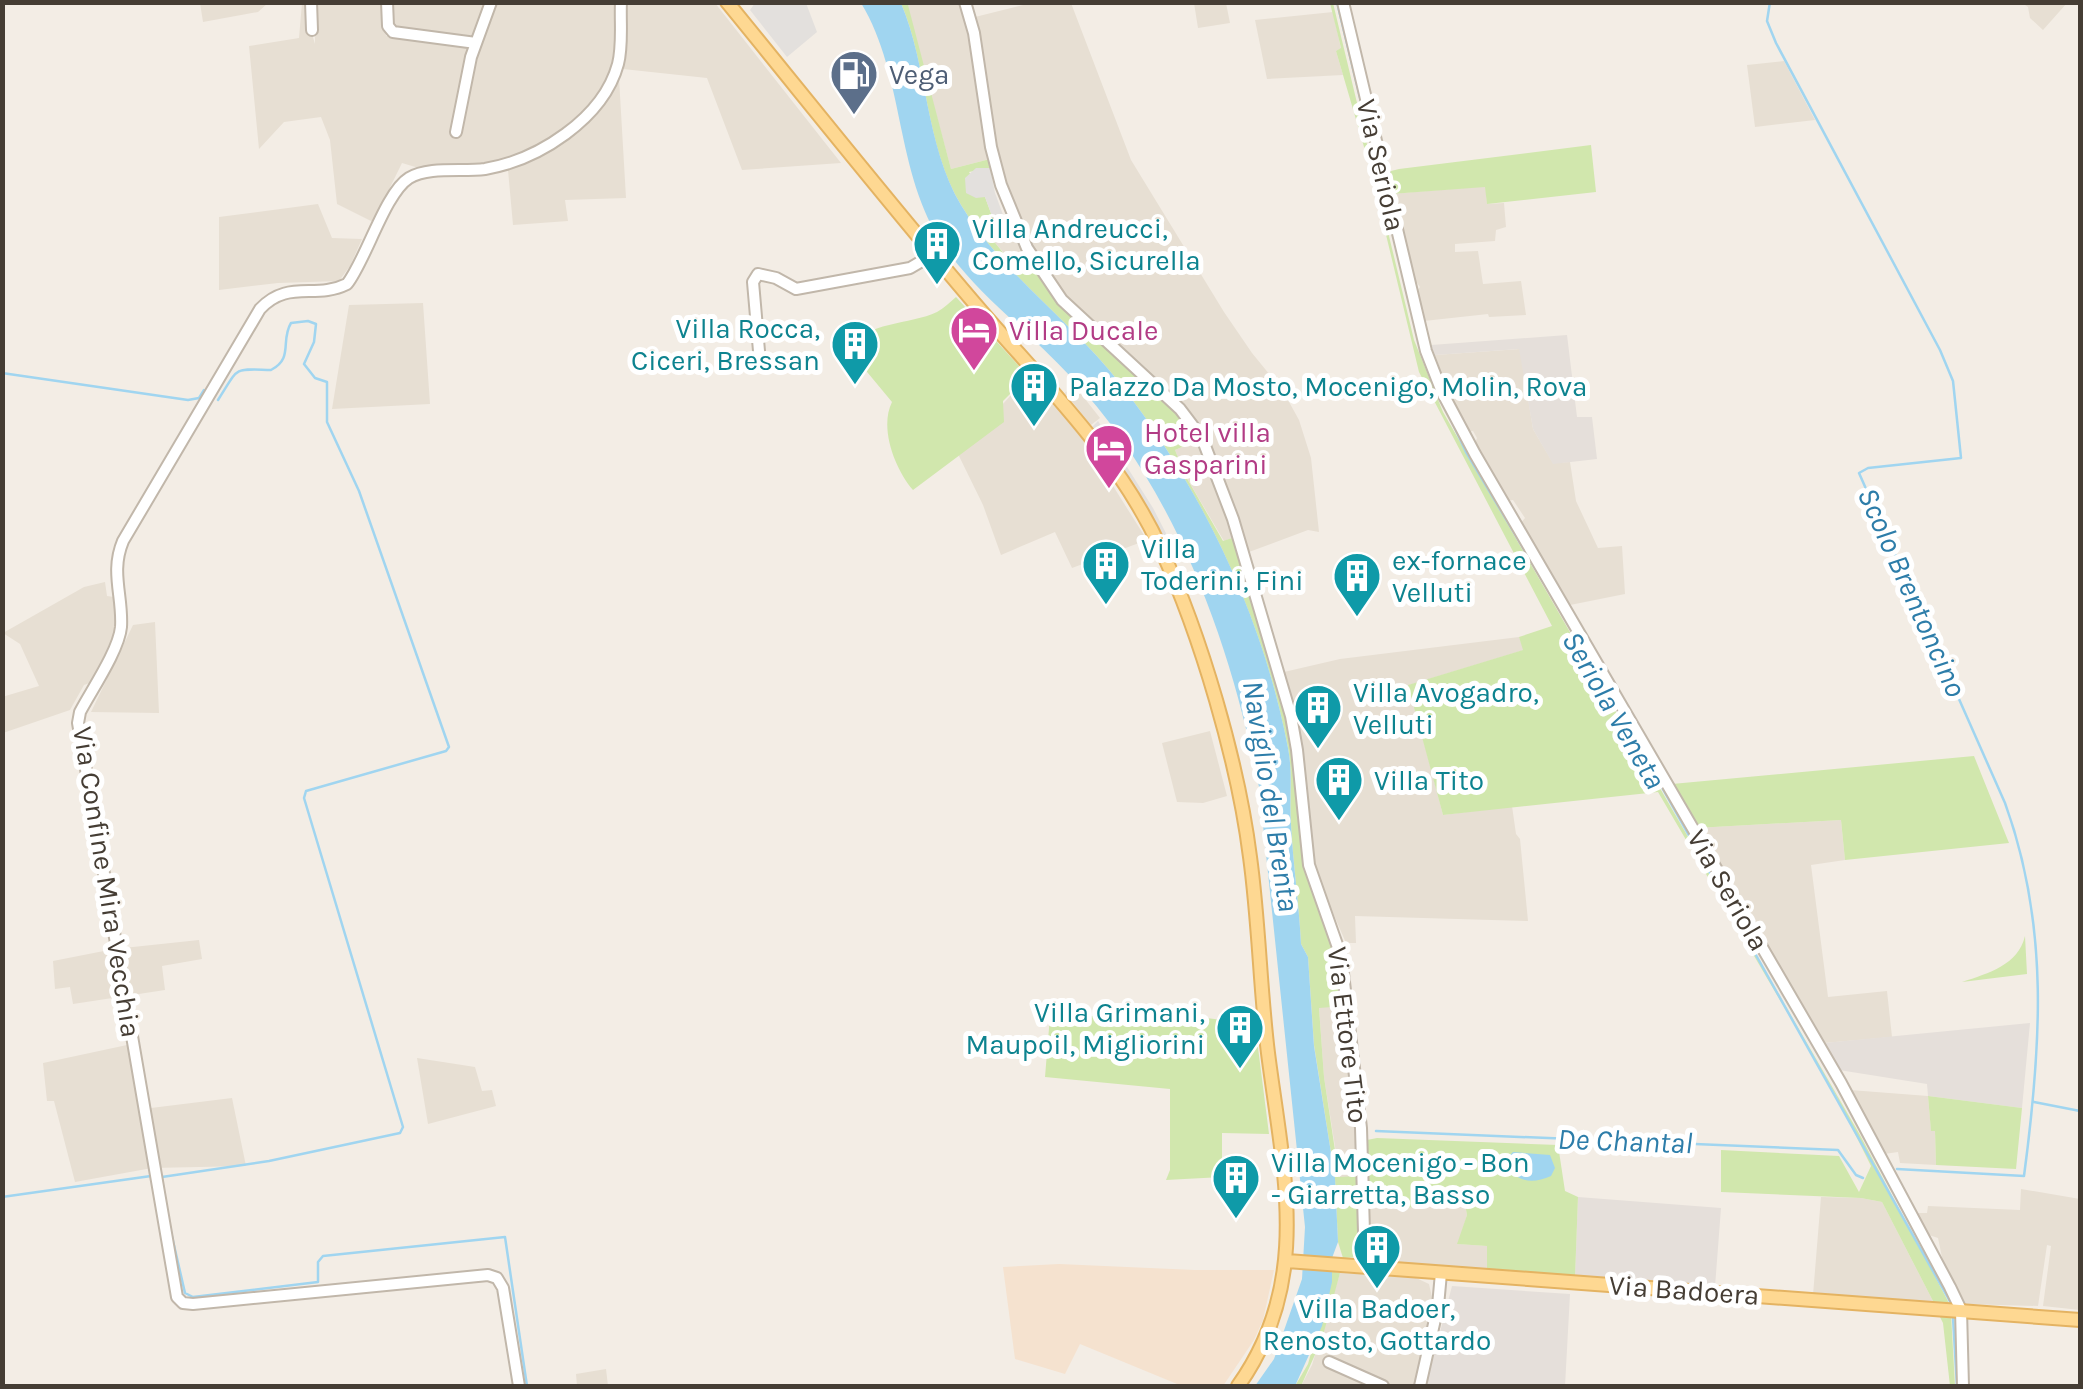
<svg xmlns="http://www.w3.org/2000/svg" width="2083" height="1389" font-family="Karla,sans-serif">
<style>
.residential{fill:#e7dfd3}
.commercial{fill:#f5e2cf}
.industrial{fill:#e5dfda}
.green{fill:#d1e7ad}
.parking{fill:#e3e0dd}
.water{fill:#a0d5f0}
.lines{fill:none;stroke-linecap:round;stroke-linejoin:round}
.stream{stroke:#a0d5f0;stroke-width:2.5}
.minor-casing{stroke:#c1b7aa;stroke-width:14}
.major-casing{stroke:#e4b362;stroke-width:16}
.minor{stroke:#fff;stroke-width:10}
.major{stroke:#fed892;stroke-width:12}
.labels{text-anchor:middle;dominant-baseline:central;stroke-width:10;stroke-linejoin:round;paint-order:stroke}
.service-label{font-size:28px;fill:#4e5e75;stroke:#fff;text-anchor:start}
.street-label{font-size:28px;fill:#453d34;stroke:#fff}
.culture-label{font-size:28px;fill:#0d838f;stroke:#fff;text-anchor:start}
.hotel-label{font-size:28px;fill:#b23c85;stroke:#fff;text-anchor:start}
.water-label{font-size:30px;font-style:italic;fill:#2d7da9;stroke:#fff}
</style>
<rect width="100%" height="100%" fill="#f3ede5"/>
<!-- residential -->
<path class="residential" d="M200 3V2L268 3 258 12 203 22Z
M302 3H307L306 30 311 31 315 44V3H383L386 36 469 43 476 47 491 3H616L614 58 610 75 586 108 566 128 527 151 484 165 422 169 402 163 373 222 337 204 330 140 321 117 284 122 259 149 249 46 299 38Z
M390 3H485L475 36 391 27Z
M624 3H715L841 163 742 170 707 78 623 69Z
M906 3H959L970 37 990 159 951 169Z
M1031 3H1071L1131 160 1224 312 1252 353 1283 391 1299 420 1311 458 1319 532 1308 530 1249 552 1208 436 1178 400 1078 311 1044 273 1018 220 993 142 975 17Z
M1194 3H1226L1230 23 1198 28Z
M2022 3H2067L2043 30 2030 18 2028 7Z
M1333 12 1341 49 1336 51 1343 75 1267 79 1255 20Z
M1784 61 1815 120 1755 127 1747 65Z
M619 78 626 198 565 200 568 221 513 225 508 170 543 154 578 131 613 91Z
M1486 186 1487 204 1504 203 1506 227 1496 230 1495 241 1455 244V252L1478 251 1483 284 1521 281 1526 315 1489 317 1488 314 1424 321 1417 291 1420 287 1412 276 1402 245 1406 240 1405 233 1399 232 1397 221 1402 219 1401 207 1394 206 1391 194Z
M318 204 332 238 362 239 350 266 339 281 278 283 219 290V217Z
M1014 229 1025 253 1010 260 991 238Z
M423 303 430 404 332 409 349 305Z
M1520 349 1533 429 1553 463 1570 462 1576 501 1598 548 1622 546 1625 594 1570 605 1519 525 1525 518 1513 500 1506 501 1474 446 1477 438 1473 431 1465 432 1449 400 1451 398 1435 355Z
M1028 376 1086 443 1147 540 1072 568 1055 532 1001 555 983 505 958 454Z
M1074 385 1100 418 1091 425 1065 393Z
M1198 440 1235 537 1224 541 1185 475 1175 450Z
M105 582 107 596 114 597 118 625 92 682 84 685 70 710 3 733 2 697 39 686 20 644 3 633 84 587Z
M155 622 159 713 91 712 133 625Z
M1519 637 1524 650 1409 685 1443 815 1512 806 1516 834 1520 839 1528 921 1355 916 1356 943H1346L1321 885 1312 854 1303 757 1284 672 1340 659Z
M1210 731 1227 796 1203 803 1177 802 1162 743Z
M1841 820 1845 860 1811 865 1828 997 1887 991 1892 1037 1824 1043 1696 828Z
M199 940 202 959 162 966 165 990 73 1004 70 987 55 989 53 961 114 949Z
M1344 1006 1353 1074 1359 1176 1340 1178 1324 1077 1319 1007Z
M127 1045 151 1108 232 1098 246 1166 152 1168 75 1182 54 1101H47L43 1063Z
M417 1058 475 1067 482 1091 492 1090 496 1106 428 1124Z
M1850 1090 1928 1096 1931 1130 1935 1131 1936 1165 1900 1163 1898 1152 1884 1154Z
M1428 1186 1462 1188 1467 1215 1458 1244 1487 1246V1272L1382 1262 1373 1256 1369 1206 1426 1208Z
M2021 1189 2080 1199V1310L2043 1306 2051 1246 2047 1245 2038 1306 1964 1304 1943 1262 1938 1238 1926 1234 1916 1213H1927L1928 1206 2020 1210Z
M1821 1197 1861 1198 1882 1202 1934 1303 1813 1295Z
M1340 1273 1412 1276 1429 1284 1434 1306 1414 1386H1389L1341 1365 1375 1386H1301L1312 1365Z
M606 1369 608 1386H577L576 1374Z"/>
<!-- commercial -->
<path class="commercial" d="M1059 1264 1195 1270H1274L1263 1320 1254 1340 1223 1386H1182L1080 1344 1065 1374 1015 1359 1003 1267Z"/>
<!-- industrial -->
<path class="industrial" d="M1567 335 1577 417H1592L1597 459 1553 464 1533 429 1519 349 1435 355 1431 345Z
M2030 1023 2022 1108 1928 1096 1927 1084 1839 1070 1824 1043Z
M1578 1197 1721 1208 1715 1287 1575 1277Z
M1452 1286 1570 1294 1565 1386H1426Z"/>
<!-- green -->
<path class="green" d="M901 3 908 5 951 169 990 159V168L969 172 985 197 999 235 992 239 1009 260 1025 253 1063 307 1179 414 1198 440 1175 450 1185 475 1223 541 1235 537 1288 725 1304 860 1336 955 1344 1006 1319 1008 1324 1077 1339 1177 1359 1176 1360 1257 1343 1258 1338 1242 1335 1178 1314 1045 1308 957 1301 944C1299 904 1293 864 1291 824 1289 799 1293 772 1288 748 1263 618 1203 491 1122 386 1073 322 1003 275 961 205 925 145 928 67 901 3Z
M1330 3H1333L1414 340 1443 412 1860 1135 1950 1305 1934 1303 1882 1202 1861 1198 1721 1192V1150L1839 1156 1859 1192 1871 1166 1835 1094 1658 792 1443 815 1408 685 1523 650 1519 637 1552 626 1419 372 1369 164 1336 51 1341 48Z
M1591 145 1596 192 1487 204 1485 187 1391 194 1387 172 1399 169Z
M956 297 1028 376 1003 401 1004 422 913 490C895 469 879 428 892 402L848 349C866 321 910 325 937 312 944 308 950 302 956 297Z
M1974 756 2009 843 1845 860 1841 820 1696 828 1672 784Z
M2025 936 2027 974 1962 982C1989 973 2018 965 2025 936Z
M1117 1007 1255 1024 1269 1134 1222 1133V1177L1166 1180 1170 1170V1089L1045 1077 1050 1016H1115Z
M1928 1096 2022 1108 2016 1169 1936 1165 1935 1131H1931Z
M1377 1138 1558 1145 1565 1191 1578 1197 1575 1277 1487 1272V1246L1457 1244 1467 1215 1462 1188 1428 1186 1426 1208 1369 1206 1367 1140Z
M1330 1271 1340 1273 1322 1339 1301 1386H1295L1308 1364 1332 1277Z
M1938 1313 1951 1314 1955 1386H1950L1943 1323Z"/>
<!-- parking -->
<path class="parking" d="M755 3H806L817 32 787 57 750 10Z
M976 168H990L995 193 1009 231 999 235 985 197 976 198 966 193 965 178Z
M1098 421 1153 508 1171 543 1175 565 1132 482 1092 427Z"/>
<!-- water -->
<path class="water" d="M861 3H901C928 67 925 144 961 205 1003 275 1073 322 1122 386 1203 491 1263 617 1288 748 1293 772 1289 799 1291 824 1293 864 1299 904 1301 944L1308 957 1314 1046 1335 1178 1338 1242 1332 1258V1282L1322 1326 1295 1386H1255L1274 1359 1302 1279 1305 1227 1259 787C1230 640 1175 488 1071 377 1031 333 978 296 944 246 894 173 906 77 861 3Z
M1513 1152 1550 1155 1555 1168 1551 1176C1531 1185 1513 1182 1505 1160Z"/>
<g class="lines">
<!-- stream -->
<path class="stream" d="M1337 2 1416 329
M1770 2 1767 21 1776 43 1940 350 1953 381 1961 458 1868 468 1859 473 2005 803C2050 927 2041 1048 2024 1176L1897 1169
M1428 370 1466 452 1559 608
M2 373 188 400 199 398 204 390
M1631 732 1952 1305
M2034 1102 2080 1111
M1376 1131 1838 1150 1856 1175 1863 1178
M162 1177 269 1161 400 1133 403 1127 304 798 306 791 446 751 449 747 359 491 327 422V382L315 378 304 364 314 342 316 324 308 321 291 323C280 341 294 358 271 370 232 369 240 366 218 400
M162 1179 165 1201
M2 1197 151 1176
M170 1228 185 1293 193 1297 318 1282V1262L323 1256 505 1237 527 1386
M1953 1318 1957 1386"/>
<!-- minor casing -->
<g class="minor-casing">
<path id="minor" d="M311 2 312 30
M387 2 388 26 393 32 476 43
M965 2 974 33 991 147 1001 185 1027 248 1062 300 1180 409 1202 438 1233 519 1291 716 1297 750 1309 865 1341 956 1361 1128 1365 1267
M1343 2 1426 351 1442 392 1475 454 1841 1083 1950 1287 1961 1310 1963 1386
M456 132 471 57 491 2
M759 351 753 282 758 274 776 278 796 289 910 268 934 254
M1329 1362 1383 1386
M519 1386 503 1288 497 1278 488 1275 193 1304 183 1303 177 1297 78 723 80 712C91 691 119 650 121 627 123 596 110 572 123 541L260 309C288 279 315 300 347 284 366 260 385 193 409 178 429 166 462 172 485 169 538 160 603 119 618 64 623 45 620 22 621 2
M1420 1386 1438 1306 1441 1273"/>
</g>
<!-- major casing -->
<g class="major-casing">
<path id="major" d="M727 2C812 106 895 211 982 312 1047 387 1119 457 1161 549 1201 636 1238 762 1250 857 1259 922 1260 988 1268 1053 1283 1171 1313 1281 1238 1386
M1287 1261 2080 1320"/>
</g>
<!-- minor -->
<use href="#minor" class="minor"/>
<!-- major -->
<use href="#major" class="major"/>
</g>
<!-- icons -->
<defs>
<g id="fuel-pin" transform="scale(2.5)"><path d="M0 17L-7.5 6A9.5 9.5 0 1 1 7.5 6Z" fill="#5c6f8a" stroke="#fff"/><path d="M-5.5-6h7V0h2V4h1.3V-2.5L3-4.5l.8-.8L6-3V5H2.5V1h-1V6h-7ZM-4.2-4.7v3.2H.2V-4.7Z" fill="#fff"/></g>
<g id="building-pin" transform="scale(2.5)"><path d="M0 17L-7.5 6A9.5 9.5 0 1 1 7.5 6Z" fill="#0f9aa8" stroke="#fff"/><path d="M-4-6H4V6H1V3H-1V6H-4ZM-2.5-4.3h1.7v1.8h-1.7ZM.8-4.3h1.7v1.8H.8ZM-2.5-1h1.7V.8h-1.7ZM.8-1h1.7V.8H.8Z" fill="#fff"/></g>
<g id="hotel-pin" transform="scale(2.5)"><path d="M0 17L-7.5 6A9.5 9.5 0 1 1 7.5 6Z" fill="#d1479c" stroke="#fff"/><path d="M-6-4.5h1.5V1H6V5H4.5V3h-9V5H-6ZM-4 0a1.8 1.8 0 1 1 3.6 0ZM.5 0V-2.5h3Q6-2.5 6 0Z" fill="#fff"/></g>
</defs>
<g fill-rule="evenodd">
<use href="#fuel-pin" x="854" y="74"/>
<use href="#building-pin" x="937" y="244"/>
<use href="#hotel-pin" x="974" y="330"/>
<use href="#building-pin" x="855" y="344"/>
<use href="#building-pin" x="1034" y="386"/>
<use href="#hotel-pin" x="1109" y="448"/>
<use href="#building-pin" x="1106" y="564"/>
<use href="#building-pin" x="1357" y="576"/>
<use href="#building-pin" x="1318" y="708"/>
<use href="#building-pin" x="1339" y="780"/>
<use href="#building-pin" x="1240" y="1028"/>
<use href="#building-pin" x="1236" y="1178"/>
<use href="#building-pin" x="1377" y="1248"/>
</g>
<g class="labels">
<!-- service labels -->
<g class="service-label">
<text x="889" y="74">Vega</text>
</g>
<!-- street labels -->
<g class="street-label">
<text transform="translate(1381 165) rotate(77)">Via Seriola</text>
<text transform="translate(107 882) rotate(81)">Via Confine Mira Vecchia</text>
<text transform="translate(1728 890) rotate(60)">Via Seriola</text>
<text transform="translate(1348 1035) rotate(83)">Via Ettore Tito</text>
<text transform="translate(1684 1290) rotate(4)">Via Badoera</text>
</g>
<!-- culture labels -->
<g class="culture-label">
<text x="972" y="228">Villa Andreucci,<tspan x="972" dy="32">Comello, Sicurella</tspan></text>
<text x="820" y="328" text-anchor="end">Villa Rocca,<tspan x="820" dy="32">Ciceri, Bressan</tspan></text>
<text x="1069" y="386">Palazzo Da Mosto, Mocenigo, Molin, Rova</text>
<text x="1141" y="548">Villa<tspan x="1141" dy="32">Toderini, Fini</tspan></text>
<text x="1392" y="560">ex-fornace<tspan x="1392" dy="32">Velluti</tspan></text>
<text x="1353" y="692">Villa Avogadro,<tspan x="1353" dy="32">Velluti</tspan></text>
<text x="1374" y="780">Villa Tito</text>
<text x="1205" y="1012" text-anchor="end">Villa Grimani,<tspan x="1205" dy="32">Maupoil, Migliorini</tspan></text>
<text x="1271" y="1162">Villa Mocenigo - Bon<tspan x="1271" dy="32">- Giarretta, Basso</tspan></text>
<text x="1377" y="1308" text-anchor="middle">Villa Badoer,<tspan x="1377" dy="32">Renosto, Gottardo</tspan></text>
</g>
<!-- hotel labels -->
<g class="hotel-label">
<text x="1009" y="330">Villa Ducale</text>
<text x="1144" y="432">Hotel villa<tspan x="1144" dy="32">Gasparini</tspan></text>
</g>
<!-- water labels -->
<g class="water-label">
<text transform="translate(1912 592) rotate(66)">Scolo Brentoncino</text>
<text transform="translate(1614 710) rotate(60)">Seriola Veneta</text>
<text transform="translate(1271 796) rotate(81)">Naviglio del Brenta</text>
<text transform="translate(1625 1141) rotate(2)">De Chantal</text>
</g>
</g>
<!-- border -->
<rect width="2083" height="1389" fill="none" stroke="#453d34" stroke-width="10"/>
</svg>
